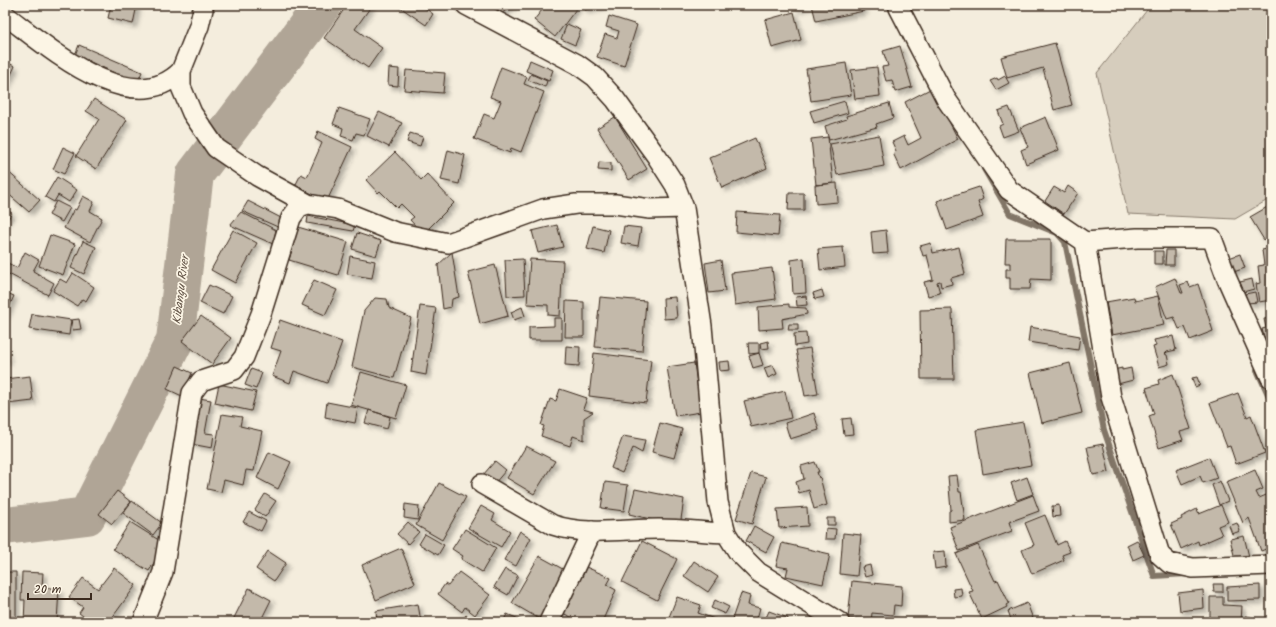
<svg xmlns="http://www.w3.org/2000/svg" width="1276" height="627" font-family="Kalam,sans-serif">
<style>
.green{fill:#d6cdbd;stroke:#887c6e}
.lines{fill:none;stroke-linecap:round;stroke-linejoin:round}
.stream{stroke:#817466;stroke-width:6}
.river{stroke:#b0a596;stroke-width:38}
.building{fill:#c3b9aa;stroke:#3b2a1e;filter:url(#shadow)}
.minor-casing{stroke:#3b2a1e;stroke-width:22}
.minor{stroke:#fcf5e5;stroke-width:19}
.labels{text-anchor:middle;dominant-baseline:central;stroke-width:3.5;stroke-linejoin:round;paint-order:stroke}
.water-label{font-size:12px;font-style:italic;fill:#645548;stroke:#fcf5e5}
</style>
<defs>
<filter id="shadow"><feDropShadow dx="3.5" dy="3.5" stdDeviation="2" flood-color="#0004"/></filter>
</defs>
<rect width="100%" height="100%" fill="#f4eddd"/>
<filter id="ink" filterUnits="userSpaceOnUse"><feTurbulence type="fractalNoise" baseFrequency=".025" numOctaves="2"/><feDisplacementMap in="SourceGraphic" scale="8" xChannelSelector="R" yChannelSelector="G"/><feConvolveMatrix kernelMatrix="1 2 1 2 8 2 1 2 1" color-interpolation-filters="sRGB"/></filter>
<g filter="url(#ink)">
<!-- green -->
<path class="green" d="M1151 5H1271V198L1235 219 1128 214 1097 73Z"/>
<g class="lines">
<!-- stream -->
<path class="stream" d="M984 169 1010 214 1057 233 1065 242 1104 430 1154 576 1186 574
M1257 370 1271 401"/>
<!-- river -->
<path class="river" d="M5 526 87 516 175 340 195 174 323 5"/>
</g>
<!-- building -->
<path class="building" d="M111 5H137L133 24 108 18Z
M347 5H372L355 29 382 48 368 68 324 38Z
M397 5H421L433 14 426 25Z
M492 5H514L499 15Z
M546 5H579L555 37 534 20Z
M583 5H607L585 10Z
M795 5H863L864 11 816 21 812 5 795 9Z
M794 12 801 40 772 48 765 20Z
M609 16 637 25 624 66 597 57 605 34 617 38 619 31 606 27Z
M567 24 581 30 575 45 561 39Z
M1055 43 1072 105 1054 110 1043 68 1007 78 1001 57Z
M79 45 142 72 137 83 75 55Z
M900 46 912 87 895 92 892 80 886 81 882 67 888 66 883 51Z
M530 60 553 70 549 81 526 71Z
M5 62 15 66 5 88Z
M846 63 851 95 811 101 806 69Z
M501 67 527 77 524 84 544 92 521 152 511 148 510 153 474 139 484 114 494 118 501 101 490 97Z
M877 67 880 96 855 99 851 70Z
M389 68 399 69 398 86 388 85Z
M406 70 445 73 443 93 404 90Z
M531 74 547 81 545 87 528 80Z
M1005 76 1009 83 996 90 990 81 997 78 998 80Z
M932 88 958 139 901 170 893 153 896 151 892 142 904 136 908 145 921 138 905 102Z
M94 99 127 120 96 169 76 156 99 119 86 111Z
M845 101 848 113 814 123 810 111Z
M889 103 893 118 876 124 877 127 829 140 825 126 847 119 846 116Z
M1009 107 1019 131 1003 137 999 126 1003 124 998 111Z
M339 108 370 119 364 135 356 133 353 140 341 136 343 128 333 124Z
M379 112 402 123 389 147 367 136Z
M615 117 647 169 629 180 597 128Z
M1046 117 1059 150 1026 164 1021 150 1028 147 1020 128Z
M318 131 352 147 327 201 295 186 301 174 307 177 322 143 315 139Z
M410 133 423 137 420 146 407 142Z
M879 135 884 166 837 175 830 144Z
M828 137 833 183 816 185 811 139Z
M755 138 767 168 722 188 709 158Z
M63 147 75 153 64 174 53 169Z
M448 150 465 155 459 184 441 180Z
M395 152 421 180 427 174 454 203 423 234 410 220 414 217 401 204 397 208 380 191 378 193 366 180Z
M599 162 611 163V171L598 170Z
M5 169 40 200 29 212 5 191Z
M57 177 77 190 69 202 58 195 54 202 45 197Z
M837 183 838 202 816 204 815 185Z
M1068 186 1078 193 1064 214 1045 201 1054 187 1064 193Z
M979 187 983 199 978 202 983 217 947 230 937 201Z
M789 193H804V210H788Z
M83 196 94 202 90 211 102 218 90 242 64 228 74 209 76 210Z
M56 201 70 208 62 222 49 215Z
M248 201 283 219 280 228 242 211Z
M1269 206 1271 209V236L1264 240 1250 217Z
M5 209 12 213 5 223Z
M241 212 276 230 273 244 230 225Z
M737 212 780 215 778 236 736 232Z
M308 216 355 225 353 231 307 223Z
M557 225 563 247 538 253 532 231Z
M593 226 609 230 604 253 587 249Z
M624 226 641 228 638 246 621 243Z
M298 227 348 242 338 275 289 260Z
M233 230 257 243 235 283 211 270Z
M886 230 888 253 873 254 871 232Z
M357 233 381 241 376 256 352 249Z
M50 235 75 244 63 275 39 266Z
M1006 239H1051V280L1031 279 1030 289H1010V278H1006V269H1010V263H1005Z
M83 241 96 247 84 274 71 268Z
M931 243 933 253 959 247 965 274 951 278 952 284 941 287 940 281 937 282 940 293 928 296 924 282 933 280 927 255 923 256 920 246Z
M843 247 845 267 820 270 818 249Z
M1271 248V300L1259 302 1256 284 1260 283 1258 266 1264 265 1262 250Z
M1166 250H1174V265H1165Z
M1154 251H1163V264H1154Z
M25 252 39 260 33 271 54 283 48 295 5 272 6 262 17 268Z
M452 252 459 297 452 299 451 307 443 309 438 265Z
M1240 254 1245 268 1231 273 1226 259Z
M350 256 375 261 372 278 347 274Z
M804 258 806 293 793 294 791 260Z
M523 259 525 295 507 296 505 260Z
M530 259 563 261 560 316 548 315V305L527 304Z
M721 260 725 291 709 293 705 263Z
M495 265 508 316 480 324 468 272Z
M772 268 776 299 735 305 731 273Z
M73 273 94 287 86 301 82 299 77 306 53 291 60 279 67 283Z
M1175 278 1181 293H1183L1180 285 1188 282 1190 287 1198 284 1213 331 1190 340 1185 327 1179 329 1174 317 1167 319 1155 287Z
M1252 279 1254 289 1243 292 1240 282Z
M314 280 337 290 325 315 302 305Z
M209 285 232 296 223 314 200 303Z
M822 290 824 297 815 299 813 293Z
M5 292 14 296 5 316Z
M1255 292 1257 302 1248 303 1245 294Z
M806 296 807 305 797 306 796 297Z
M1158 296 1164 325 1112 335 1106 302 1134 297 1135 301Z
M600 297 646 301 642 351 595 347Z
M675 297 677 318 664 319 663 298Z
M375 298 387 299 389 308 411 318 394 378 352 367 364 311Z
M566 301 584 302V337H565Z
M789 304V307L806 308 807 314 782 319 783 328 759 330 758 307Z
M420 306 436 308 426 375 411 372Z
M522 307 525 316 514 320 511 312Z
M952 309 954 379H921L920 310Z
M32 314 71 320 69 335 29 329Z
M201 316 231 338 212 364 182 341Z
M554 318H562V340H529V327L554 326Z
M1271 318V348L1267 349 1262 329 1266 328 1264 319Z
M79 319 81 329 73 330 71 320Z
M280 320 342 342 327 383 294 371 290 383 272 376 281 351 271 348Z
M789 324H798V330H788Z
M1030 327 1080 336 1078 350 1028 342Z
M806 333 807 344 795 346 794 334Z
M1173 336 1176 350 1167 352 1165 354 1167 355 1169 364 1159 367 1153 347 1156 346 1154 340Z
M768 341 769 348 761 349 760 343Z
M748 343H759V353L749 354Z
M5 346 8 361 5 362Z
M566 346 580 347 579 366 565 365Z
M810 348 818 394 805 396 796 350Z
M594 353 651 360 646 403 589 396Z
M759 353 763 365 753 368 749 356Z
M729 361 730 370 720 371 719 362Z
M694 363 701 412 675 416 667 367Z
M1070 363 1082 413 1042 423 1030 373Z
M773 365 777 374 768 378 764 368Z
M177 366 192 373 182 396 167 389Z
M1122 368V370L1131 368 1133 380 1114 385 1109 371Z
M251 369 262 373 256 389 245 385Z
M361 372 406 385 396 418 351 405Z
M1173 374 1191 429 1180 432 1183 440 1159 448 1149 416 1154 414 1146 388 1159 384 1158 380Z
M30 376 33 401 7 404 5 379Z
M1197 377 1200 385 1195 387 1192 378Z
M219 384 256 392 251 411 215 403Z
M560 389 587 398 583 409 593 412 584 418V440L573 436 570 446 541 436 544 426 541 425 550 399 556 401Z
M785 391 791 418 751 427 744 401Z
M1238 393 1247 417 1251 415 1265 453 1236 464 1230 446 1227 447 1210 403Z
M199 398 211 400 205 433 214 434 212 448 191 444Z
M327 402 358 408 355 423 325 417Z
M369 410 390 417 387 429 365 423Z
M814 413 819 430 790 439 785 423Z
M222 414 242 417 240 426 262 431 254 471 246 470 243 485 224 480 221 492 207 489Z
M851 418 853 434 844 435 842 419Z
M1023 422 1031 465 983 474 976 430Z
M660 423 682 429 674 458 652 452Z
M623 436 645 440 642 453 633 448 622 473 611 468Z
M1103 444 1109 472 1093 475 1087 447Z
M526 446 555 461 534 494 507 478Z
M269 452 291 462 278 489 257 478Z
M1209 457 1217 478 1203 483 1200 476 1182 484 1176 470Z
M495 461 506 470 494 484 483 475Z
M815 462 819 472H817L819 478 820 477 827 505 814 509 809 490 799 493 796 482 804 479 801 466Z
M1255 470 1263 489 1256 492 1259 498 1271 493V547L1261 551 1249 518 1243 523 1226 482Z
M751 473 766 477 752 524 736 519Z
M957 475 959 492H961L965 520 949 522V511L951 510 948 476Z
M1027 477 1033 494 1017 500 1011 483Z
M1220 481 1228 501 1219 505 1212 485Z
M605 482 628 485 624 511 601 508Z
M439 483 466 497 442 540 416 525Z
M635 489 684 499 680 526 629 514Z
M117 491 131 502 112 524 99 514Z
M265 494 276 501 265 517 255 510Z
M1033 495 1039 511 1009 522 1012 531 959 551 950 527Z
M132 501 162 523 153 535 123 513Z
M405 504 419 506 418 520 404 518Z
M1059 505 1060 516 1053 517 1052 506Z
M1221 505 1228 522 1218 526 1222 535 1199 545 1198 541 1181 549 1171 524 1182 519 1181 517 1197 509 1199 514Z
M481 506 495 514 492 520 510 531 501 547 468 528Z
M807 507 808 526 779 528 777 509Z
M249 512 266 521 261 531 243 522Z
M1045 515 1057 545 1065 541 1070 552 1062 555 1064 560 1032 574 1022 550 1034 545 1025 523Z
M827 518H835V525H827Z
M130 522 165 544 149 571 113 549Z
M408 522 419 532 408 544 397 534Z
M1237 523 1240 531 1232 534 1229 526Z
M754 526 774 537 766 552 746 541Z
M826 528 836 529 835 539H825Z
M465 529 496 548 482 572 461 559 463 556 452 549Z
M520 531 531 538 516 566 504 560Z
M843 533 861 535 857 576 840 574Z
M425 534 444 545 438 555 419 544Z
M1244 536 1250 561 1236 563 1230 539Z
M1137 540 1144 555 1133 560 1127 545Z
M642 541 677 559 657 600 622 582Z
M782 543 830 554 823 584 786 576 788 568 776 566Z
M978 545 995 581 998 580 1009 603 1006 605 1007 607 982 619 969 592 973 591 956 554Z
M401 548 415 583 376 600 362 565Z
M268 551 286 563 274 581 256 569Z
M945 551 946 567 935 569 933 552Z
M539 556 570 573 543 621 512 603Z
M694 561 718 577 708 592 684 576Z
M870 565 872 575 865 577 862 567Z
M586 567 611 578 607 585 616 590 602 622 590 620 588 622H582L558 611 575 574 582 577Z
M114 568 136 585 109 622H91L79 613 83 607 69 597 83 578 98 589Z
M505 569 518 575 508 595 494 587Z
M5 572H16V622H5Z
M22 572 43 573 42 587 59 589 57 622H24L25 600H21Z
M459 572 490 595 475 615 465 607 462 612 438 594 445 584 448 586Z
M852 581 902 586 901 606 894 605 893 615 872 613 871 621 848 618Z
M1213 584H1223V592H1214Z
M1260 585V600L1227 601V587Z
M249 588 271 600 260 622H232Z
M961 588 962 596 954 597 953 589Z
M1203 590 1204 608 1180 611 1178 593Z
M741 593 750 596 748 605 760 608 756 622H731Z
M677 597 701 605 698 613 723 622H667Z
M1210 597H1223V605L1242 606 1241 622H1210Z
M715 600 729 607 725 614 711 608Z
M1027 603 1033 619 1025 622H1012L1008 611Z
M418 604 421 622H377L376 611Z
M769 611 788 618 787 622H764Z
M507 614 526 622H503Z
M466 615 476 622H461Z
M1245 616 1251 617 1250 621H1244Z
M67 618 80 621 79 622H66Z"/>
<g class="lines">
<!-- minor casing -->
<g class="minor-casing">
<path id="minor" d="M204 5 199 26 181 71V87L192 113 216 148 257 176 308 204
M466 5 577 64 595 77 615 99 657 157 675 185 684 208 702 326 718 502 726 533 738 552 758 572 839 622
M899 8 946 99 1009 190 1085 242 1111 397 1160 555 1169 563 1193 568 1271 565
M5 15C47 46 131 122 181 71
M1085 242 1137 238H1212L1227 279 1271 378
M482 484 553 525C586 536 624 529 659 529 681 529 704 532 726 533
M143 622 163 572 192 393 201 381 234 370 244 357 261 314 291 218 299 207 308 204 338 209 395 232 448 243 543 209 576 204H615L650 209 684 208
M549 622 592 531"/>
</g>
<!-- minor -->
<use href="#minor" class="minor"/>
</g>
</g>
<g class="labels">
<!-- water labels -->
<g class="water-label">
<text transform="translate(181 290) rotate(-83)">Kibangu River</text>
</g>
</g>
<!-- margin -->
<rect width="1276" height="627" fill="none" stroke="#fcf5e5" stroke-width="20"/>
<rect x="10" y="10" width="1256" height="607" fill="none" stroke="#3b2a1e" stroke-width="1.5" filter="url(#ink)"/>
<!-- scale -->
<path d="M28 593v6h63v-6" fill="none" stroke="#3b2a1e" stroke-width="2"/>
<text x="34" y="593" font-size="12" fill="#3b2a1e" stroke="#fcf5e5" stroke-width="3" paint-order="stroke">20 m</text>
</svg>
